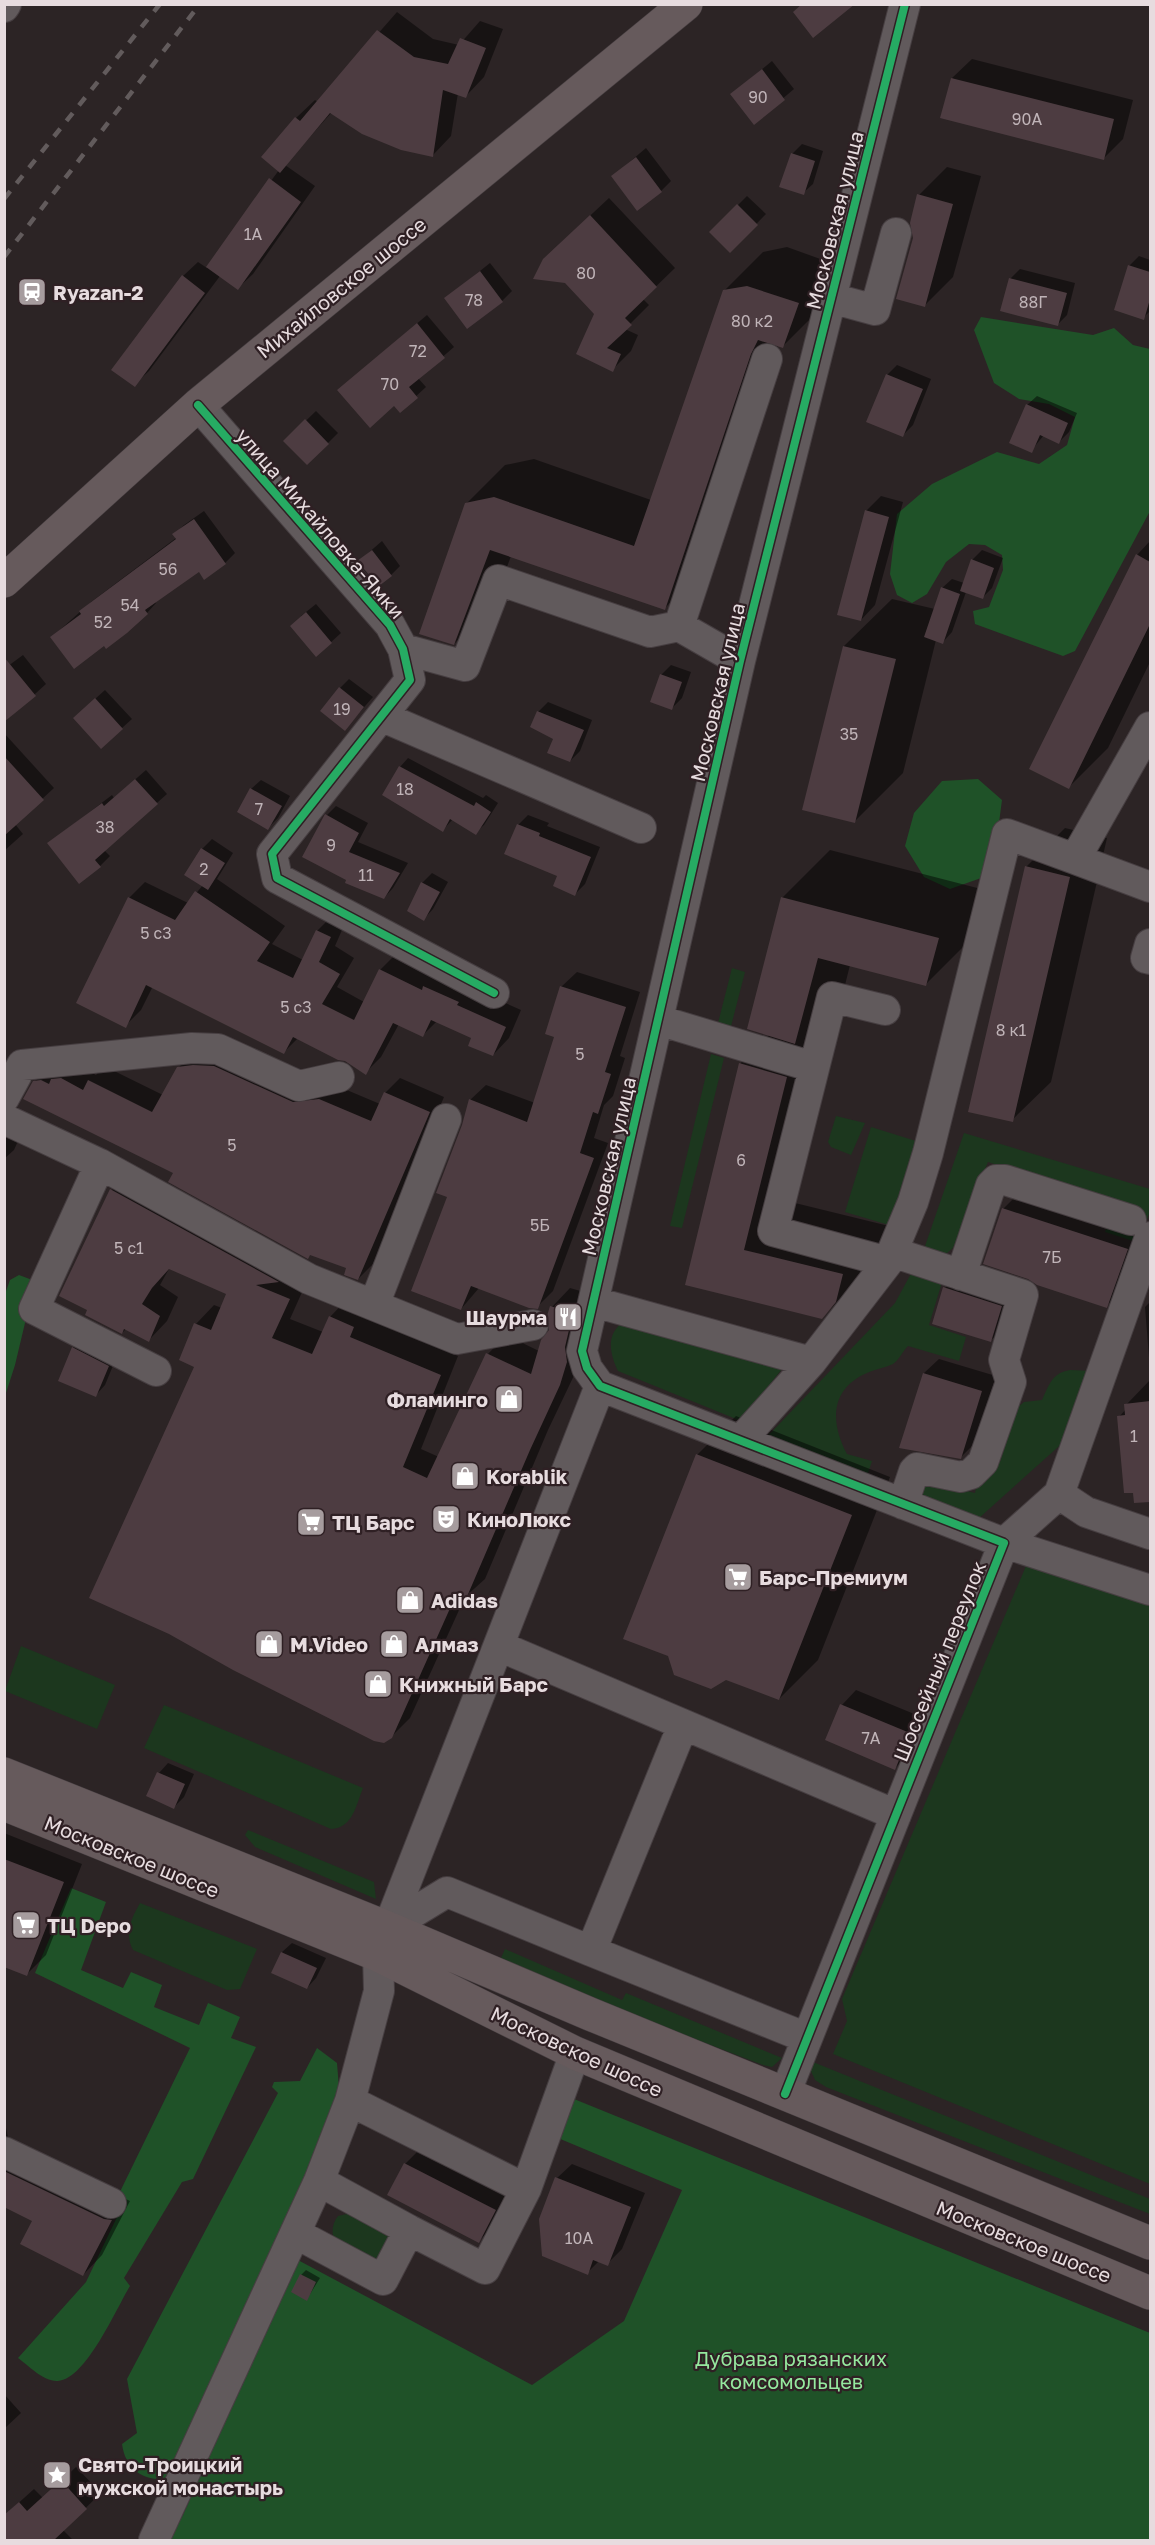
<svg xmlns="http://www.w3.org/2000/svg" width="1155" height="2545" font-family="'Golos Text',sans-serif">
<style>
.green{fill:#1c371e}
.forest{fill:#1f5228}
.shadow{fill:#0007}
.building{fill:#4d3c41}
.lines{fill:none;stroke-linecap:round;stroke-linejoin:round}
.minor-casing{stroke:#463e41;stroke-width:32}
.major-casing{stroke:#463e41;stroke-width:34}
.minor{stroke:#615a5c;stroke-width:30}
.major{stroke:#665a5c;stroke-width:33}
.rail{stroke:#625b5c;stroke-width:4.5;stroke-dasharray:10 10;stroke-linecap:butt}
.cycleway-casing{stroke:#2f2024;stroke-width:11}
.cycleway{stroke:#26ab63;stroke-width:8}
.labels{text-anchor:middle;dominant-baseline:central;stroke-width:4.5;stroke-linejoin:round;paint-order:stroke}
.number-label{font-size:16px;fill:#c0b4b8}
.street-label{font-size:20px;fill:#e7dcdf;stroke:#2f2024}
.poi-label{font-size:20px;font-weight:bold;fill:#e7dcdf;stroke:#2f2024;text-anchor:start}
.park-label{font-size:20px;fill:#95e89e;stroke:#2f2024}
</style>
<rect width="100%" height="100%" fill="#2c2425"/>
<!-- green -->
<path class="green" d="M732 968 745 972 729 1034 716 1031Z
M711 1054 724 1058 682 1228 670 1226Z
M836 1116 865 1123 851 1155 831 1147 828 1142Z
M871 1127 916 1141 889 1225 845 1212Z
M964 1133 1150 1189V1211L1139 1243 1105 1232 1108 1222 1138 1211 988 1162 953 1248 947 1253 930 1252 925 1246Z
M913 1270 943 1279 929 1325 966 1337 959 1361 908 1346C903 1351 899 1360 893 1364 885 1368 875 1369 867 1373 830 1389 830 1422 847 1454L872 1461 866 1479 763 1441 895 1303Z
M621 1324 782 1369 741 1421 618 1371C610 1355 606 1335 621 1324Z
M1070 1370 1092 1371 1067 1439 978 1519 911 1495 924 1483H935L975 1493C978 1478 986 1468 1000 1462L1017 1408 1024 1402 1042 1400C1049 1385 1052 1373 1070 1370Z
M1026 1566 1150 1599V2184L833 2054 847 2021 842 1999Z
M21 1646 115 1685 97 1729 5 1691Z
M164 1705 363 1788C356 1805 353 1828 331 1829L144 1748Z
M248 1830 374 1882 376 1899 255 1847 245 1835Z
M140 1903 257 1949 240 1989 227 1990 133 1950C124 1933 131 1919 140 1903Z
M505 1949 622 2000 626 1993 782 2058 772 2067 763 2065 619 2010 501 1958Z
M813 2062 1150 2199V2214L826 2087 815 2080 810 2069Z
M356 2212 394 2233 380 2267 335 2242C331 2232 332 2224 338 2216Z"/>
<!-- forest -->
<path class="forest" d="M981 317 1093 335 1114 328 1133 345 1150 349V511L1075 651 1063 656 975 624 973 611 989 607 1003 570 1002 555 985 545 969 544 946 562 927 594 912 603 897 595 890 574 897 514 932 484 997 452 1039 464 1067 445 1075 417 1049 404 1019 399 994 383 974 330Z
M978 779 1002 800 997 838 984 877 950 889 924 877 905 846 914 813 942 781Z
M19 1275 35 1281 15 1365 5 1396V1294L10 1280Z
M71 1888 106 1902 81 1970 123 1988 131 1972 162 1985 154 2007 199 2025 208 2003 240 2017 231 2038 256 2047 193 2179 182 2182 124 2278 130 2286C116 2309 86 2379 58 2381 44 2382 29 2366 18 2358L86 2282 119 2213 115 2202 190 2048 35 1973Z
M317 2048 337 2063 340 2101 175 2477C148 2484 126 2473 122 2444L137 2433 127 2379 278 2093 272 2087 274 2082 300 2081Z
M574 2099 1150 2333V2540H168L183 2515 296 2259 532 2385 624 2321 682 2190 558 2138Z"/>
<!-- shadow -->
<path class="shadow" d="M397 12 433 39 459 45 480 21 503 29 484 77 466 96 458 93 451 136 433 155 332 112 285 165 315 186 253 274 238 288 220 276 149 371 134 385 183 276 198 262 207 268 279 170 296 118 315 100 318 102Z
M972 59 1133 100 1123 139 1104 158 952 78Z
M772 61 794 89 754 123 732 94Z
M802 144 823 151 813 184 803 193 792 154Z
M646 148 671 181 661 191 613 176Z
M947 167 981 176 953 277 925 305 914 238 919 195Z
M747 196 766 214 730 251 711 232Z
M609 198 675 268 643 299 649 305 625 329 638 335 631 351 612 370 596 314 563 241Z
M787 247 837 265 821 308 783 346 778 345 703 569 665 608 511 556 493 605 454 644 466 504 505 465 534 459 651 500 724 291 763 252Z
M1139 256 1150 260V311L1143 318 1129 266Z
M490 263 512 291 502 301 446 298Z
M1020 269 1075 283 1067 315 1057 325 1010 279Z
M427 315 454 347 418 378 426 387 400 411 394 404 349 381Z
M897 365 931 379 913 425 903 435 887 375Z
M1037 396 1077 413 1069 432 1059 442 1044 435 1031 451 1027 405Z
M316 411 338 433 308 463 285 441Z
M881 496 903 502 875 605 861 620 866 511Z
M204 511 235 553 225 563 199 570 155 602 156 603 147 613 105 644 52 637 91 602 176 538 174 535 184 525Z
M382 541 400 566 391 575 359 561Z
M1150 541V662L1108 748 1069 787 1137 555Z
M982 550 1003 558 992 588 983 597 966 592 952 632 943 642 936 640 903 773 855 821 844 646 892 599 935 609 942 588 952 579 964 583 972 560Z
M316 604 341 633 317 655 301 616Z
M23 655 46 684 4 722V669Z
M671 665 691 672 682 698 672 708 661 675Z
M349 679 373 697 345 729 340 688Z
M105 690 132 719 122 728 85 708Z
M548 702 592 720 580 751 570 761 538 712Z
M4 733 54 788 15 824 23 834 4 851Z
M408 758 483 798 486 795 498 803 484 825 475 833 453 819 443 830 400 767Z
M146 770 167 794 104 850 110 856 100 866 49 843 112 795 114 798Z
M261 780 290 796 278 818 268 828 251 789Z
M336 806 368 823 358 842 408 863 393 888 384 898 347 882 327 815Z
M528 815 549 823 547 826 600 847 585 884 575 894 518 825Z
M1065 828 1107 838 1051 1082 1012 1120 1026 867Z
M212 839 233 853 217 879 285 926 272 944 303 960 317 931 333 915 346 921 335 946 354 958 337 987 364 1002 380 970 396 954 521 1010 509 1038 493 1055 473 1037 437 1021 423 1035 399 1024 381 1057 365 1073 345 1059 298 1038 284 1052 153 986 141 1010 125 1026 129 898 145 882 188 903 203 885 202 849Z
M830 850 985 890 973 937 925 985 850 965 791 1202 889 1226 870 1269 822 1317 686 1284 741 1063 770 1034 782 898Z
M432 873 448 882 433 909 424 919 422 883Z
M577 972 640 992 620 1056 625 1058 613 1096 604 1105 594 1138 608 1143 553 1291 537 1307 479 1288 461 1309 449 1196 470 1100 486 1085 535 1103 556 1036 561 987Z
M193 1053 335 1085 380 1104 385 1093 400 1078 444 1097 373 1264 358 1279 348 1267 175 1173 34 1082 49 1067 76 1064 96 1075 104 1066 163 1095 178 1068Z
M4 1122 22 1132 14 1150 4 1159Z
M130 1172 307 1281 290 1319 323 1332 330 1317 348 1298 367 1318 458 1356 421 1449 439 1457 488 1354 506 1335 539 1351 551 1331 552 1307 570 1288 591 1294 579 1365 548 1430 485 1579 465 1597 410 1718 391 1737 196 1366 181 1360 196 1324 214 1305 222 1308 228 1293 170 1267 160 1285 178 1297 167 1321 149 1340 126 1329 122 1333 112 1190Z
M1023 1189 1146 1229 1126 1286 1106 1306 1029 1277 1003 1209Z
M959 1273 1016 1291 1006 1326 991 1340 945 1288Z
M1150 1302V1370L1145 1307Z
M83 1339 117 1356 105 1385 96 1395 73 1348Z
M939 1359 996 1376 975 1443 961 1457 901 1447 924 1373Z
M1150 1380V1501L1119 1417 1126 1409V1405Z
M736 1416 890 1477 818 1660 779 1699 726 1678 697 1455Z
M856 1690 924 1718 910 1753 895 1768 842 1705Z
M168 1763 194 1774 184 1797 174 1807 148 1795 159 1773Z
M4 1833 82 1864 46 1955 27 1974 4 1965Z
M292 1943 326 1958 316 1978 307 1988 282 1952Z
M6 2128 9 2142 130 2201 102 2255 83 2275 34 2220 4 2205Z
M420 2149 509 2195 493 2226 479 2241 389 2195 405 2164Z
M572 2164 645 2193 622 2249 607 2264 599 2261 587 2273 557 2178Z
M306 2270 320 2278 307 2299 301 2275Z
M4 2394 21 2413 4 2429Z
M76 2467 101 2493 63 2530 73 2540H4V2516L34 2489 43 2498Z"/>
<!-- building -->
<path class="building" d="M802 4H855L813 38 793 12Z
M377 30 414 57 448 64 460 38 486 48 466 98 443 90 433 157 401 150 362 134 330 113 280 173 261 157 295 117 300 121Z
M762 69 785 100 754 125 730 94Z
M951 78 1114 119 1104 160 940 118Z
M791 153 815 161 804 195 779 187Z
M636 157 662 192 637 211 611 176Z
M269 178 301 202 238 290 206 267Z
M917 194 953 204 925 307 896 299 913 238 910 223Z
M737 204 758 225 730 253 709 232Z
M590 215 657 287 625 318 632 325 607 348 621 354 613 372 576 354 594 314 565 283 533 279 543 259Z
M1128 265 1150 272V299L1144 320 1114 310Z
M480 271 503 302 467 329 444 298Z
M182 275 205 293 135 387 111 370Z
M1009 278 1067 293 1058 326 1000 311Z
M747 286 799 303 783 348 758 340 751 354 665 610 490 550 454 645 419 634 465 503 494 497 634 546 723 290Z
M417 323 445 358 409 387 418 398 400 413 394 406 370 428 337 390Z
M886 374 923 389 903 437 866 422Z
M1026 404 1068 423 1059 444 1040 435 1032 453 1009 443Z
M305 419 329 444 307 465 283 441Z
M865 510 889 517 861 621 837 615Z
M194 519 226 564 204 580 199 572 145 610 148 614 127 633 106 649 104 646 74 669 50 637 81 614 79 611 176 539 172 534Z
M372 550 392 576 379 586 357 561Z
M1136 554 1150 562V624L1069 789 1029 769Z
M971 559 994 568 983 599 960 591Z
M941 587 960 594 943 644 924 637Z
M306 612 332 643 316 657 290 626Z
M843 646 896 659 855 823 802 810Z
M4 657 36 696 4 722Z
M660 674 682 682 672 710 650 702Z
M339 687 364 707 345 731 320 711Z
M95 698 123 729 101 749 73 718Z
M537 711 584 730 570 762 547 753 553 739 530 727Z
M4 756 44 800 4 836Z
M399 766 474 806 476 802 491 812 476 835 450 819 443 832 382 795Z
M135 779 158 804 95 860 101 867 79 884 47 843 102 803 104 806Z
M250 788 282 806 268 830 237 812Z
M325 814 359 833 349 852 400 873 384 899 345 883 346 880 302 857Z
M517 824 540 833 539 836 591 857 575 896 553 886 557 876 504 854Z
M201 848 225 863 208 890 184 875Z
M1025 866 1070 877 1013 1122 968 1112Z
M421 882 440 892 424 921 407 911Z
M195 891 270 942 257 961 293 978 316 930 331 937 319 962 340 974 322 1004 354 1020 379 969 422 990 423 986 459 1002 457 1005 506 1027 493 1056 468 1046 471 1038 431 1020 423 1037 393 1023 366 1075 345 1061 338 1060 293 1037 284 1054 146 985 126 1028 76 1003 128 897 175 920Z
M781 897 939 938 926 986 818 958 795 1044 747 1029Z
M560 986 626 1007 605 1072 611 1074 598 1114 593 1112 580 1153 594 1158 538 1309 529 1308 471 1286 461 1310 411 1291 447 1197 436 1193 462 1125 469 1099 527 1122 554 1037 545 1034Z
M739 1063 787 1077 744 1250 843 1274 836 1302 822 1319 685 1285Z
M193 1065 214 1066 293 1102 319 1099 371 1121 384 1092 430 1112 358 1280 344 1275 346 1268 310 1255 308 1259 168 1182 173 1173 23 1099 33 1081 41 1080 49 1084 51 1079 61 1078 83 1090 88 1080 152 1112 177 1067Z
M110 1189 279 1282 256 1285 290 1299 272 1338 312 1354 329 1316 354 1327 350 1337 441 1375 403 1467 427 1478 486 1353 531 1374 541 1340 549 1330 547 1316 550 1306 573 1313 565 1347 567 1362 560 1385 530 1450 466 1599 456 1595 392 1738 384 1743 374 1741 233 1670 169 1634 89 1598 194 1367 179 1360 194 1323 211 1330 226 1294 169 1269 152 1288 142 1304 160 1316 149 1342 124 1329 122 1334 85 1315 87 1310 59 1296Z
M1002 1208 1128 1249 1107 1308 1037 1285 1028 1279 983 1264Z
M943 1287 1002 1306 991 1342 932 1324Z
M72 1347 109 1366 96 1397 58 1381Z
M923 1373 982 1391 961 1459 899 1448Z
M1150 1401V1502L1134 1503 1133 1493H1124L1117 1416 1125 1415 1124 1404Z
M696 1454 852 1515 779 1700 726 1680 711 1689 674 1675 668 1656 623 1639Z
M840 1704 910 1733 895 1770 825 1740Z
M157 1772 185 1784 174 1809 146 1796Z
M4 1859 64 1882 27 1976 4 1967Z
M281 1952 317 1968 307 1989 271 1973Z
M404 2163 496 2210 479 2243 387 2195Z
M4 2171 104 2219 112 2220 83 2276 20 2244 32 2221 4 2207Z
M555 2177 631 2207 608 2266 593 2260 588 2275 542 2256 539 2219Z
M300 2274 316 2282 307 2301 291 2292Z
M61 2480 87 2509 53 2541H4V2515L19 2502 27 2511Z"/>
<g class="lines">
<!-- minor casing -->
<g class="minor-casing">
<path id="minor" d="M4 7 6 4
M831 298 875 310 896 233
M198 405 390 625 403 649 410 680 272 854 277 878 494 993
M403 649 465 666 498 580 650 632 679 626
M740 661 679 626 767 359
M383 717 641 828
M1075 859 1150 887
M1150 944 1146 958 1150 959
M885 1010 832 997 773 1231 888 1262
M658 1020 813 1067
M4 1098 22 1065 192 1048 218 1049 299 1086 339 1077
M4 1119 100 1164 309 1279 457 1339 533 1325
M100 1164 34 1309 156 1371
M892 1252 1023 1295 1004 1360 1011 1382 983 1462 971 1474 961 1477 917 1468 914 1471 903 1504
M961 1275 991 1185 996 1180H1005L1131 1220
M594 1302 811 1362
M374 1305 446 1119
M600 1386 587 1368 582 1351 740 661 905 4
M600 1386 1004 1543 785 2094
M741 1440 811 1362 888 1262 913 1202 928 1153 1007 834 1075 859 1150 727
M1059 1494 1086 1512 1150 1534
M1004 1543 1059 1494 1150 1237
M1004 1543 1150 1590
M499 1646 896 1815
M388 1928 600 1386
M388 1928 447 1892 591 1951 683 1725
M591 1951 807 2038
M4 2152 111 2203
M319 2181 409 2230
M526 2189 575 2053
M295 2233 383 2280 409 2230 485 2269 526 2189 350 2101
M154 2540 319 2181 350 2101 379 1991 378 1955"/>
</g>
<!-- major casing -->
<g class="major-casing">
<path id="major" d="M4 581 198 405 686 4
M4 1774 388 1928 590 2014 1150 2243
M4 1804 378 1955 575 2053 1150 2293"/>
</g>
<!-- minor -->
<use href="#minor" class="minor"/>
<!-- major -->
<use href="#major" class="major"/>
<!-- rail -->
<path class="rail" d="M4 199 160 4
M4 257 200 4"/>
<!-- cycleway casing -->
<g class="cycleway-casing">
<path id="cycleway" d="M198 405 390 625 403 649 410 680 272 854 277 878 494 993
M785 2094 1004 1543 600 1386 587 1368 582 1351 740 661 905 4"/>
</g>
<!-- cycleway -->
<use href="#cycleway" class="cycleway"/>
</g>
<!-- icons -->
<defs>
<g id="station-square" transform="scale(1.5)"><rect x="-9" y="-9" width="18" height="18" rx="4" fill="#a69c9e" stroke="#2f2024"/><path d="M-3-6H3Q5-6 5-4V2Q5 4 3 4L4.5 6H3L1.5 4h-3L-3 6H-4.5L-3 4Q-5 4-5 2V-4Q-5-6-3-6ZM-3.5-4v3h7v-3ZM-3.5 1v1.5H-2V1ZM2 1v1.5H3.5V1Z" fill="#fff"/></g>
<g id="restaurant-square" transform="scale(1.5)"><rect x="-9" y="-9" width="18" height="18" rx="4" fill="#a69c9e" stroke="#2f2024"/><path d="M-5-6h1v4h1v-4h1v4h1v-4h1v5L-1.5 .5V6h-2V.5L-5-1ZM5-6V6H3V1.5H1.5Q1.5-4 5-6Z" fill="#fff"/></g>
<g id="shop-square" transform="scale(1.5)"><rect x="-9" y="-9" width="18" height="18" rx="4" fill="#a69c9e" stroke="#2f2024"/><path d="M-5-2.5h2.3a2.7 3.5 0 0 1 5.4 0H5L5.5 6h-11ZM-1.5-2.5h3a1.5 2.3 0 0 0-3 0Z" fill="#fff"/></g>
<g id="theatre-square" transform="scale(1.5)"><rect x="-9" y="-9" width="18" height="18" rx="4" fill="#a69c9e" stroke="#2f2024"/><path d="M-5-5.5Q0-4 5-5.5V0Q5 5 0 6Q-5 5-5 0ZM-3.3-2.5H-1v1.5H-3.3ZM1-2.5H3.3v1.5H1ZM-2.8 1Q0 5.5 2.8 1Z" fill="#fff"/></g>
<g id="supermarket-square" transform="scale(1.5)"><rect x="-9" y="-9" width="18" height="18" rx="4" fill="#a69c9e" stroke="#2f2024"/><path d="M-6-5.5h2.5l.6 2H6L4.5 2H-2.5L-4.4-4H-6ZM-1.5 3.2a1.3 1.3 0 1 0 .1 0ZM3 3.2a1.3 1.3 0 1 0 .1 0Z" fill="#fff"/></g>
<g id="sight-square" transform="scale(1.5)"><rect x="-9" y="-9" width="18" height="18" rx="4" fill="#a69c9e" stroke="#2f2024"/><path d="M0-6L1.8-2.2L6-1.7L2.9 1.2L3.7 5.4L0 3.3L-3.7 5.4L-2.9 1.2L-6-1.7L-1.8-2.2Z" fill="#fff"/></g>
</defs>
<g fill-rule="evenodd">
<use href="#station-square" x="32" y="292"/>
<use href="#restaurant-square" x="568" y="1317"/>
<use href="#shop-square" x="509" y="1399"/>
<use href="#shop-square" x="465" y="1476"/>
<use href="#theatre-square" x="446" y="1519"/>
<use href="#supermarket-square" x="311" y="1522"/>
<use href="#supermarket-square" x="738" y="1577"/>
<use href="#shop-square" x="410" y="1600"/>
<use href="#shop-square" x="269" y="1644"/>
<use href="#shop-square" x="394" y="1644"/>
<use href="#shop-square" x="378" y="1684"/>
<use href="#supermarket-square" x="26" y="1925"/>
<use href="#sight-square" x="57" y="2475"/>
</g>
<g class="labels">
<!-- number labels -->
<g class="number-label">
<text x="758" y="97">90</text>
<text x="1027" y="119">90А</text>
<text x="253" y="234">1А</text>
<text x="586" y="273">80</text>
<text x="474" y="300">78</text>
<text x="1033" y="302">88Г</text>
<text x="752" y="321">80 к2</text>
<text x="418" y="351">72</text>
<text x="390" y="384">70</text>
<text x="168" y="569">56</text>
<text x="130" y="605">54</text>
<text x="103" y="622">52</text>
<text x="342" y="709">19</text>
<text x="849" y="734">35</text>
<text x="405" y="789">18</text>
<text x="259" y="809">7</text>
<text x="105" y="827">38</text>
<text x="331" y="845">9</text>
<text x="204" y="869">2</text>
<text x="366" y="875">11</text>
<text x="156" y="933">5 с3</text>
<text x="296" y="1007">5 с3</text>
<text x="1011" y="1030">8 к1</text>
<text x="580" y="1054">5</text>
<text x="232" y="1145">5</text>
<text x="741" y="1160">6</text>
<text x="540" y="1225">5Б</text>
<text x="129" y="1248">5 с1</text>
<text x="1052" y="1257">7Б</text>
<text x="1134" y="1436">1</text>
<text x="871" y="1738">7А</text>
<text x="579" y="2238">10А</text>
</g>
<!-- street labels -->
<g class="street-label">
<text transform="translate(834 220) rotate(-76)">Московская улица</text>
<text transform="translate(341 287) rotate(-39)">Михайловское шоссе</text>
<text transform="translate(321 523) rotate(49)">улица Михайловка-Ямки</text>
<text transform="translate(717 692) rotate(-77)">Московская улица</text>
<text transform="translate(608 1166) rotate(-77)">Московская улица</text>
<text transform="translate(939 1661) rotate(-68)">Шоссейный переулок</text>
<text transform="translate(132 1856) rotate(22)">Московское шоссе</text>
<text transform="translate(577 2051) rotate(25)">Московское шоссе</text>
<text transform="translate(1024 2241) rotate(22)">Московское шоссе</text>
</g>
<!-- poi labels -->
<g class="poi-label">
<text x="53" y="292">Ryazan-2</text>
<text x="547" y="1317" text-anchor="end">Шаурма</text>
<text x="488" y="1399" text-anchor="end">Фламинго</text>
<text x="486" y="1476">Korablik</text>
<text x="467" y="1519">КиноЛюкс</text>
<text x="332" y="1522">ТЦ Барс</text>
<text x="759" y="1577">Барс-Премиум</text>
<text x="431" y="1600">Adidas</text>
<text x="290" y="1644">M.Video</text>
<text x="415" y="1644">Алмаз</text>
<text x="399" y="1684">Книжный Барс</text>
<text x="47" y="1925">ТЦ Depo</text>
<text x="78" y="2464">Свято-Троицкий<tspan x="78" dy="23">мужской монастырь</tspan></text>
</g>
<!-- park labels -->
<g class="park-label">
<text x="791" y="2358">Дубрава рязанских<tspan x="791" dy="23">комсомольцев</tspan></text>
</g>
</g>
<!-- border -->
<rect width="1155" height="2545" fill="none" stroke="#e7dcdf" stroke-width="12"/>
</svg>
